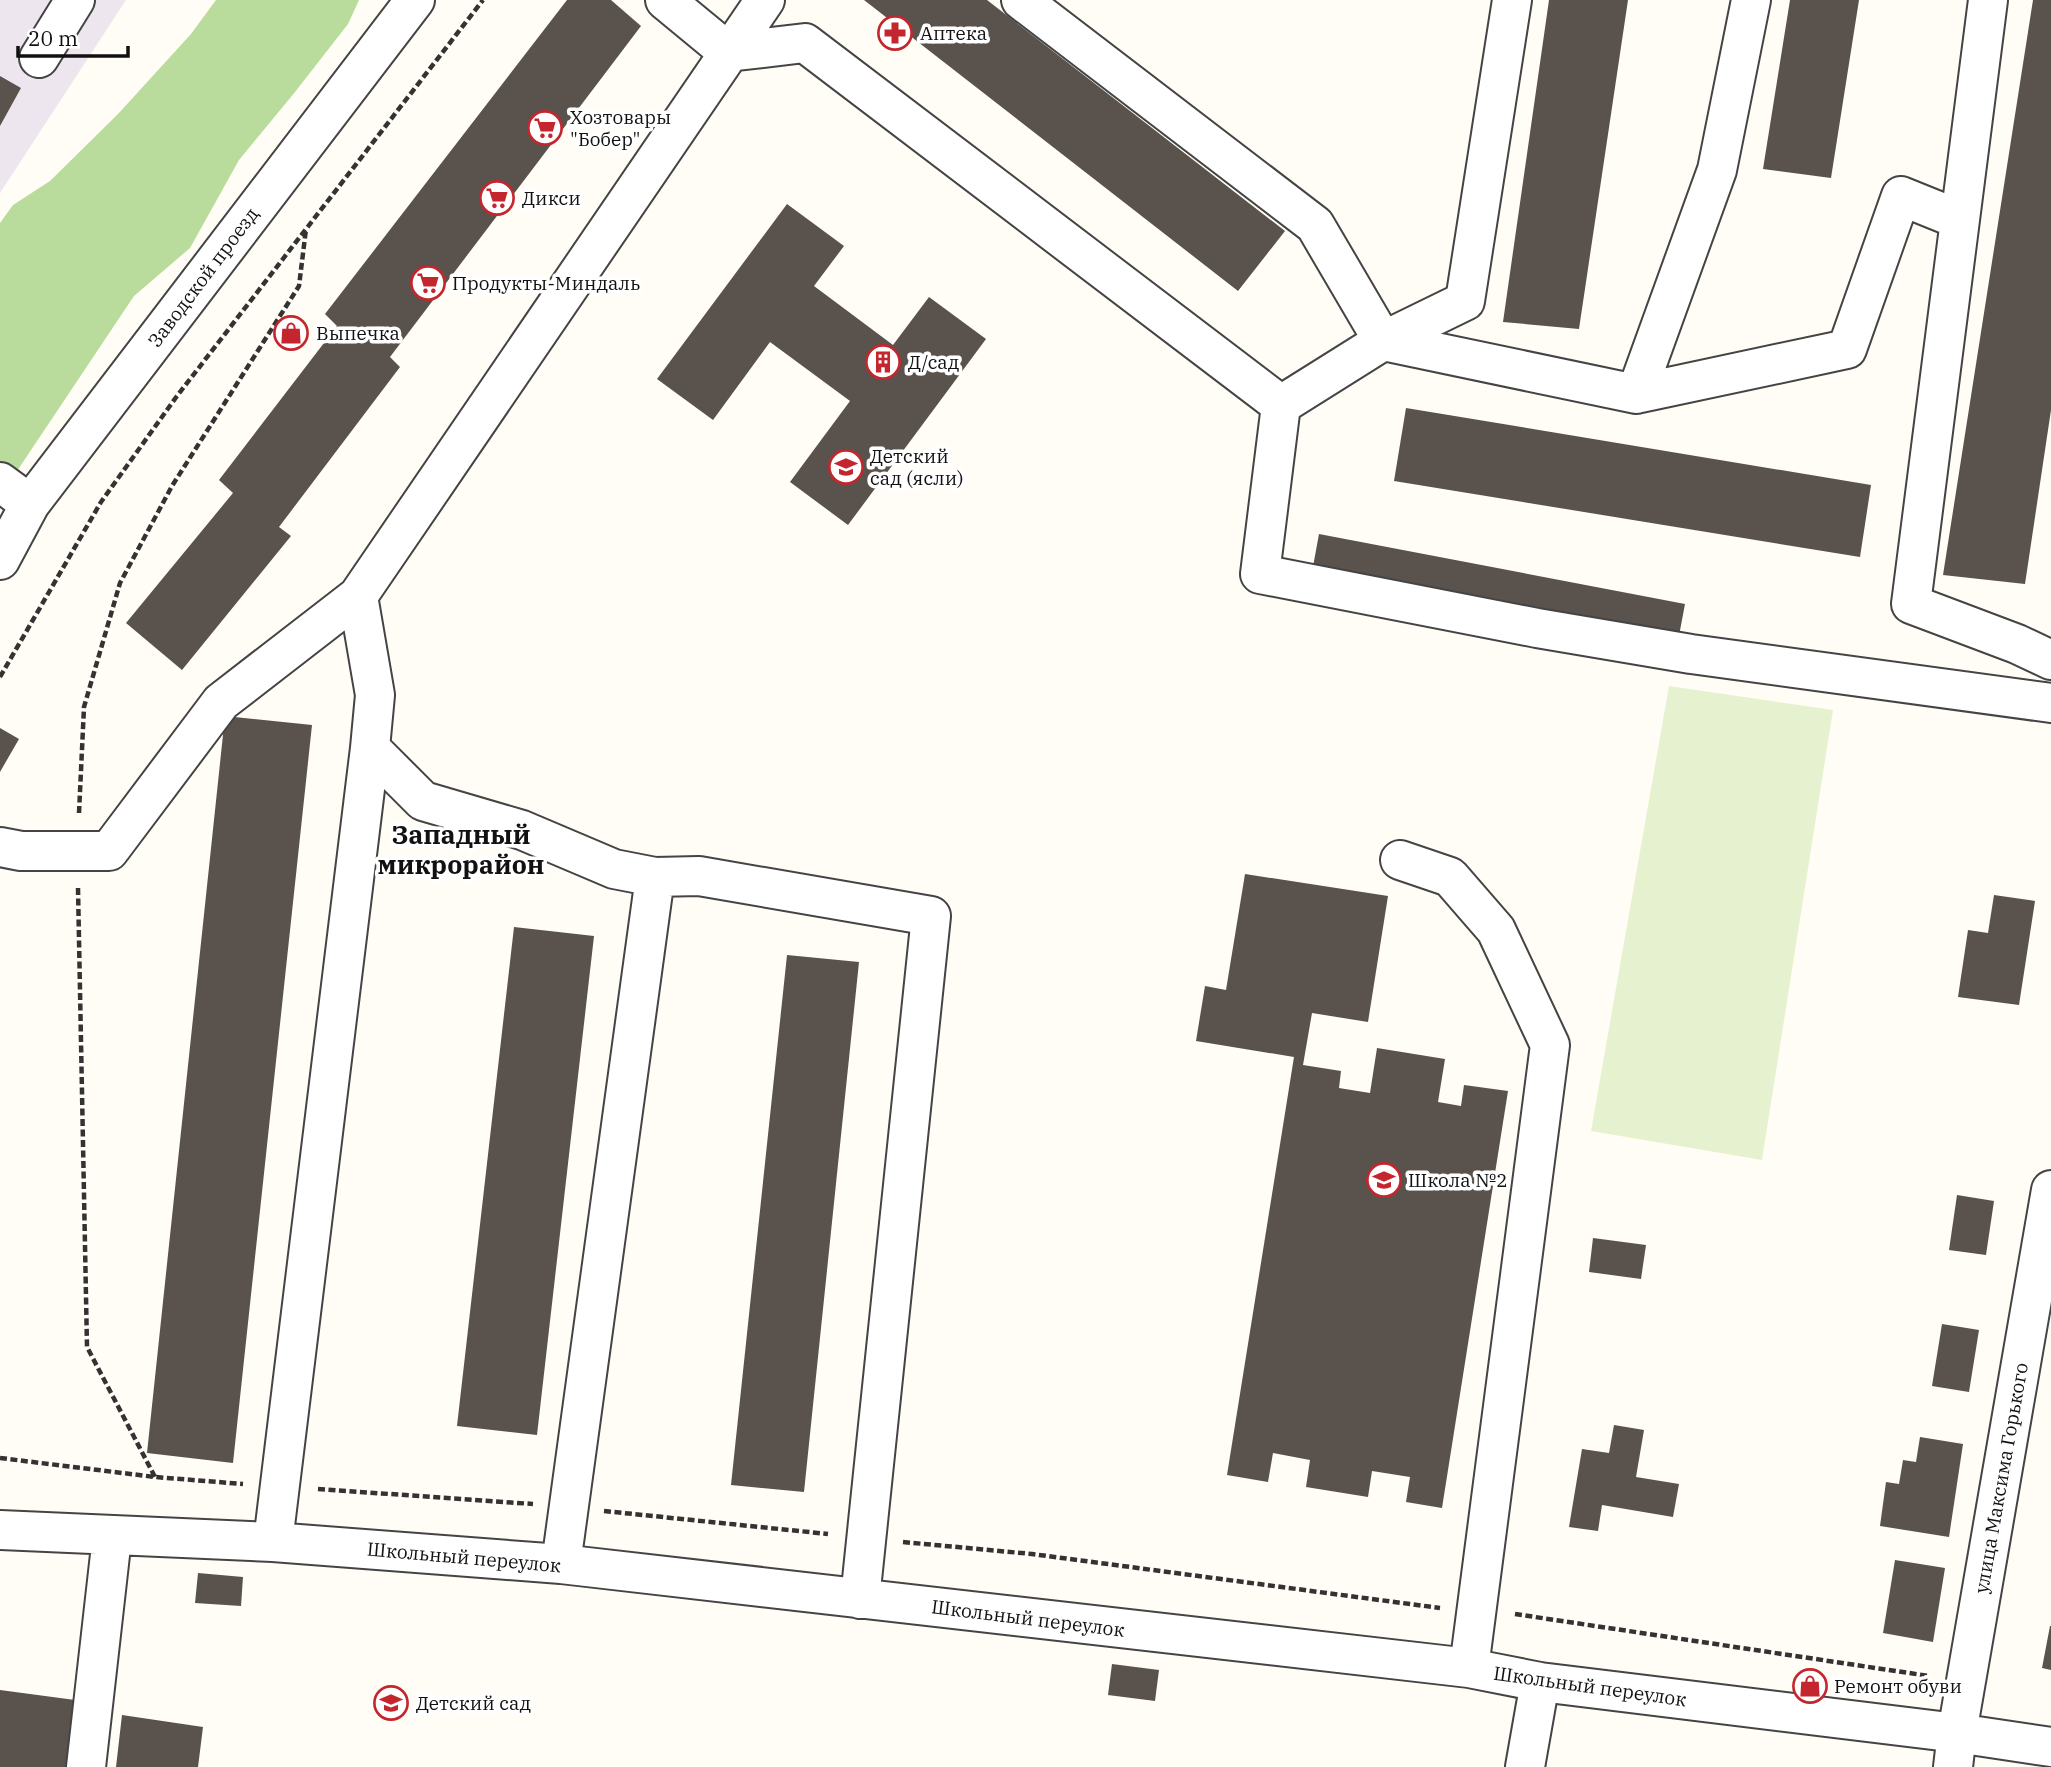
<svg xmlns="http://www.w3.org/2000/svg" width="2051" height="1767" font-family="'IBM Plex Serif',serif">
<style>
.industrial{fill:#eee6ef}
.forest{fill:#b9dc9c}
.pitch{fill:#e6f2cf}
.building{fill:#5a524d}
.lines{fill:none;stroke-linecap:round;stroke-linejoin:round}
.minor-casing{stroke:#444;stroke-width:42}
.path{stroke:#333;stroke-width:4.5;stroke-dasharray:7 3.5;stroke-linecap:butt}
.minor{stroke:#fff;stroke-width:38}
.labels{text-anchor:middle;dominant-baseline:central;stroke-width:7;stroke-linejoin:round;paint-order:stroke}
.poi-label{font-size:19px;fill:#111;stroke:#fff;text-anchor:start}
.street-label{font-size:19px;fill:#111;stroke:#fff}
.district-label{font-size:26px;font-weight:bold;fill:#111;stroke:#fff}
</style>
<rect width="100%" height="100%" fill="#fffdf5"/>
<!-- industrial -->
<path class="industrial" d="M0 0H126L0 193Z"/>
<!-- forest -->
<path class="forest" d="M216 0H359L348 24 295 92 239 160 190 248 134 296 15 474 0 462V223L13 205 50 181 118 114 191 34Z"/>
<!-- pitch -->
<path class="pitch" d="M1669 686 1833 710 1762 1160 1591 1131Z"/>
<!-- building -->
<path class="building" d="M567 0H611L641 26 390 357 400 367 279 527 291 536 182 670 126 623 233 493 219 480 337 326 325 314Z
M864 0H987L1285 231 1238 291Z
M1549 0H1628L1579 329 1503 322Z
M1790 0H1859L1831 178 1763 169Z
M2033 0H2051V410L2025 584 1943 575Z
M0 76 21 88 0 126Z
M787 204 844 246 814 286 893 345 929 297 986 339 848 525 790 482 850 401 770 342 713 420 657 379Z
M1406 408 1871 485 1860 557 1394 481Z
M1319 534 1685 604 1678 641 1312 572Z
M225 716 312 725 233 1463 147 1453Z
M0 728 19 739 0 772Z
M1245 874 1388 896 1368 1022 1312 1013 1303 1065 1341 1071 1339 1088 1370 1093 1377 1048 1445 1059 1438 1102 1461 1106 1464 1085 1508 1091 1442 1508 1406 1502 1410 1477 1372 1471 1368 1497 1306 1487 1310 1460 1273 1453 1268 1482 1227 1475 1294 1057 1196 1041 1205 986 1226 990Z
M1994 895 2035 901 2019 1005 1958 997 1968 930 1988 933Z
M514 927 594 936 537 1435 457 1426Z
M787 955 859 962 804 1492 731 1485Z
M1957 1195 1994 1201 1986 1255 1949 1250Z
M1593 1238 1646 1245 1641 1279 1589 1272Z
M1942 1324 1979 1330 1969 1392 1932 1386Z
M1614 1425 1644 1430 1636 1477 1679 1484 1673 1517 1602 1505 1598 1531 1569 1527 1582 1449 1609 1453Z
M1920 1437 1963 1444 1949 1537 1880 1526 1886 1482 1899 1484 1903 1460 1916 1462Z
M1895 1560 1945 1568 1933 1642 1883 1633Z
M198 1573 243 1577 241 1606 195 1603Z
M2050 1626H2051V1670L2042 1668Z
M1112 1664 1159 1670 1155 1701 1108 1695Z
M0 1690 75 1700 66 1767H0Z
M122 1715 203 1727 198 1767H116Z"/>
<g class="lines">
<!-- minor casing -->
<g class="minor-casing">
<path id="minor" d="M665 0 728 52 805 43 1281 405 1383 341 1315 225 1021 0
M1512 0 1465 301 1383 341 1636 394 1847 349 1901 196 1958 219
M1988 0 1911 604 2017 644 2051 660
M39 58 75 0
M1636 394 1717 170 1751 0
M1281 405 1260 574 1537 628 1691 654 2051 703
M0 482 30 504
M0 560 30 504 415 0
M358 596 375 695 370 748 423 801 522 830 614 869 655 877 699 876 931 916 860 1599
M0 847 21 851H109L221 702 358 596 765 0
M1400 860 1450 877 1496 930 1550 1045 1469 1668
M0 1530 273 1542 561 1564 1469 1668 1540 1682 1957 1733 2051 1747
M273 1542 370 748
M561 1564 655 877
M86 1767 112 1537
M1525 1767 1540 1682
M1953 1767 1957 1733 2051 1190"/>
</g>
<!-- path -->
<path class="path" d="M0 677 101 502 177 396 483 0
M79 813 84 707 120 583 172 486 299 286 306 229
M78 888 87 1347 155 1477
M0 1458 155 1477 243 1484
M318 1489 533 1504
M604 1511 828 1534
M903 1542 1032 1554 1440 1608
M1515 1614 1929 1676"/>
<!-- minor -->
<use href="#minor" class="minor"/>
</g>
<!-- icons -->
<defs>
<g id="pharmacy-ring" transform="scale(1.75)"><circle r="9.5" fill="#fff" stroke="#c4262e" stroke-width="1.5"/><path d="M-2-6h4v4h4v4h-4v4h-4v-4h-4v-4h4Z" fill="#c4262e"/></g>
<g id="supermarket-ring" transform="scale(1.75)"><circle r="9.5" fill="#fff" stroke="#c4262e" stroke-width="1.5"/><path d="M-6-5.5h2.5l.6 2H6L4.5 2H-2.5L-4.4-4H-6ZM-1.5 3.2a1.3 1.3 0 1 0 .1 0ZM3 3.2a1.3 1.3 0 1 0 .1 0Z" fill="#c4262e"/></g>
<g id="shop-ring" transform="scale(1.75)"><circle r="9.5" fill="#fff" stroke="#c4262e" stroke-width="1.5"/><path d="M-5-2.5h2.3a2.7 3.5 0 0 1 5.4 0H5L5.5 6h-11ZM-1.5-2.5h3a1.5 2.3 0 0 0-3 0Z" fill="#c4262e"/></g>
<g id="building-ring" transform="scale(1.75)"><circle r="9.5" fill="#fff" stroke="#c4262e" stroke-width="1.5"/><path d="M-4-6H4V6H1V3H-1V6H-4ZM-2.5-4.3h1.7v1.8h-1.7ZM.8-4.3h1.7v1.8H.8ZM-2.5-1h1.7V.8h-1.7ZM.8-1h1.7V.8H.8Z" fill="#c4262e"/></g>
<g id="school-ring" transform="scale(1.75)"><circle r="9.5" fill="#fff" stroke="#c4262e" stroke-width="1.5"/><path d="M0-5L7-2L0 1L-7-2ZM-4 1L0 2.5L4 1V4Q0 6-4 4Z" fill="#c4262e"/></g>
</defs>
<g fill-rule="evenodd">
<use href="#pharmacy-ring" x="895" y="33"/>
<use href="#supermarket-ring" x="545" y="128"/>
<use href="#supermarket-ring" x="497" y="198"/>
<use href="#supermarket-ring" x="428" y="283"/>
<use href="#shop-ring" x="291" y="333"/>
<use href="#building-ring" x="883" y="362"/>
<use href="#school-ring" x="846" y="467"/>
<use href="#school-ring" x="1384" y="1180"/>
<use href="#shop-ring" x="1810" y="1686"/>
<use href="#school-ring" x="391" y="1703"/>
</g>
<g class="labels">
<!-- poi labels -->
<g class="poi-label">
<text x="920" y="33">Аптека</text>
<text x="570" y="117">Хозтовары<tspan x="570" dy="22">"Бобер"</tspan></text>
<text x="522" y="198">Дикси</text>
<text x="452" y="283">Продукты-Миндаль</text>
<text x="316" y="333">Выпечка</text>
<text x="908" y="362">Д/сад</text>
<text x="870" y="456">Детский<tspan x="870" dy="22">сад (ясли)</tspan></text>
<text x="1408" y="1180">Школа №2</text>
<text x="1834" y="1686">Ремонт обуви</text>
<text x="416" y="1703">Детский сад</text>
</g>
<!-- street labels -->
<g class="street-label">
<text transform="translate(203 277) rotate(-53)">Заводской проезд</text>
<text transform="translate(2001 1478) rotate(-80)">улица Максима Горького</text>
<text transform="translate(464 1557) rotate(5)">Школьный переулок</text>
<text transform="translate(1028 1618) rotate(7)">Школьный переулок</text>
<text transform="translate(1590 1686) rotate(8)">Школьный переулок</text>
</g>
<!-- district labels -->
<g class="district-label">
<text x="461" y="834">Западный<tspan x="461" dy="30">микрорайон</tspan></text>
</g>
</g>
<!-- scale -->
<path d="M18 46v10h110v-10" fill="none" stroke="#111111" stroke-width="3.5"/>
<text x="28" y="46" font-size="21" fill="#111111" stroke="#ffffff" stroke-width="5" paint-order="stroke">20 m</text>
</svg>
